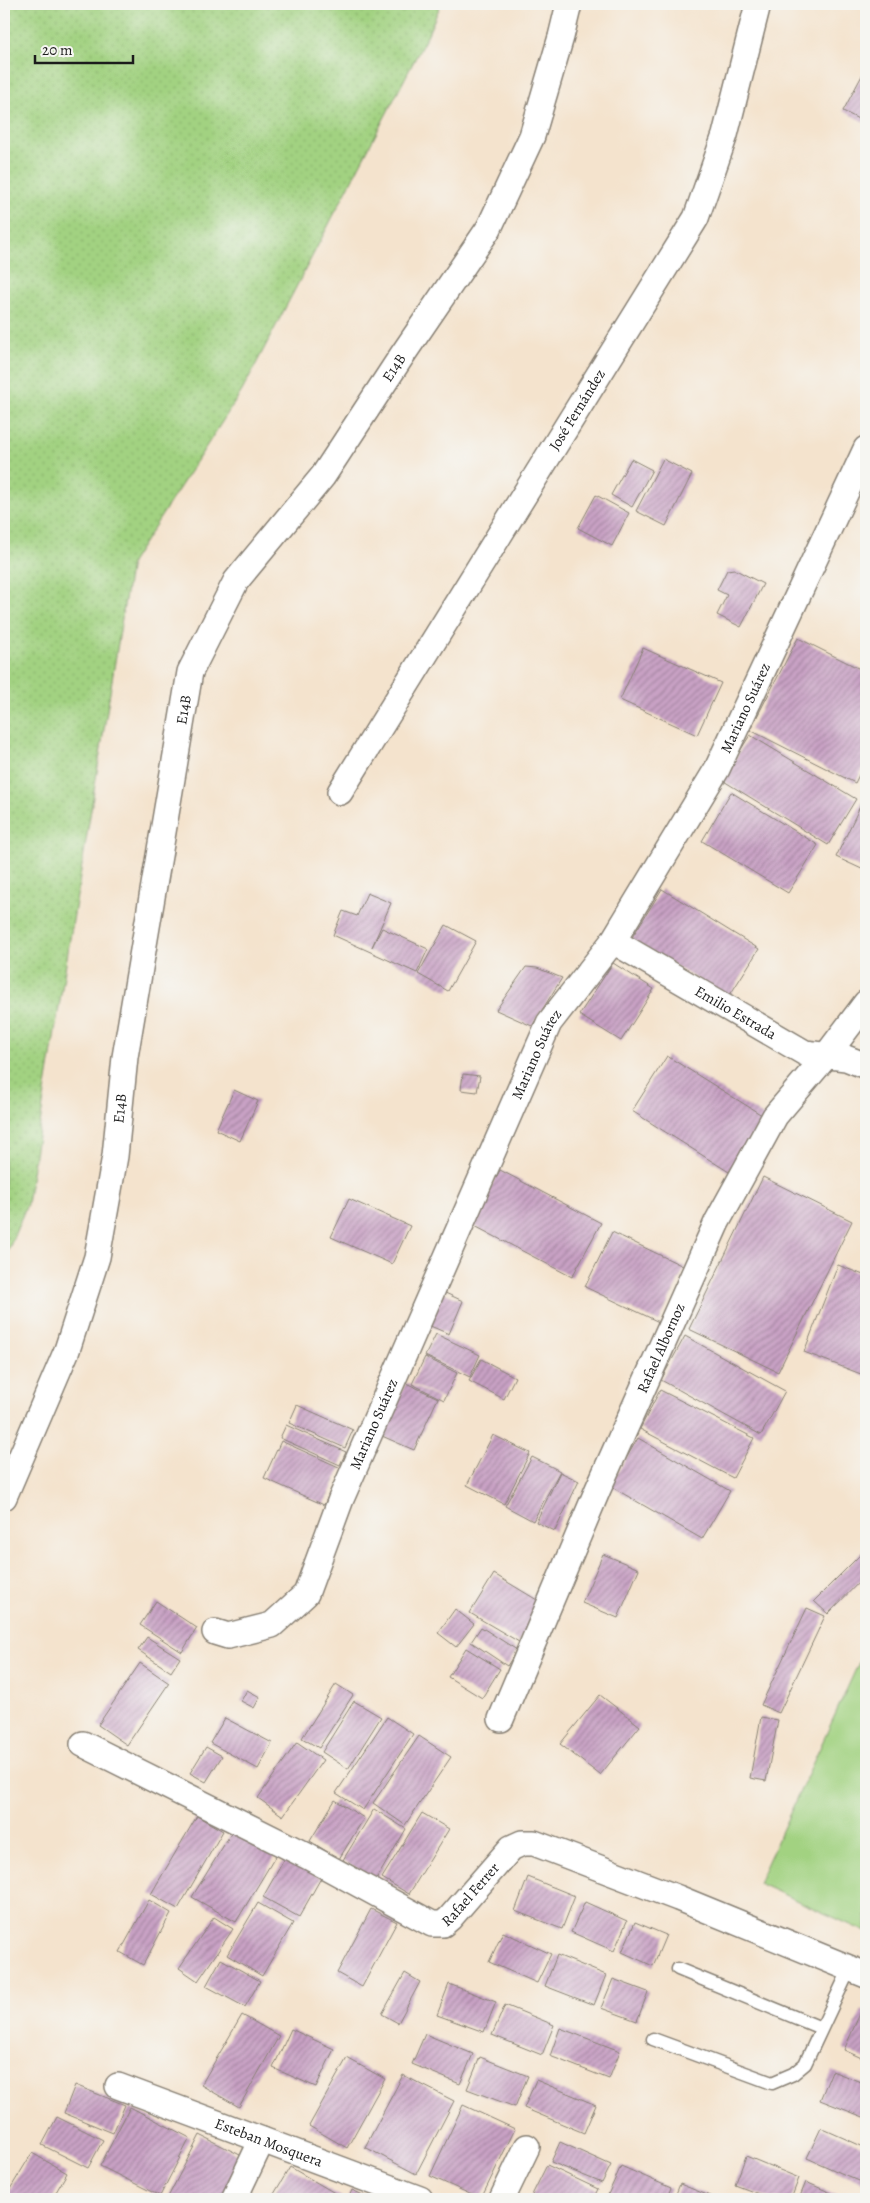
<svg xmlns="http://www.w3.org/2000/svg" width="870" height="2203" font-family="Alegreya,serif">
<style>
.grass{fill:url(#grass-dots);stroke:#5f774e}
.pitch{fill:#a2d281;stroke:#5f774e}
.building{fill:url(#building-hatch)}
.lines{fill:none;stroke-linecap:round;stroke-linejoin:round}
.service-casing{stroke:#888074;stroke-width:15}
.minor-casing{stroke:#888074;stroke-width:28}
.service{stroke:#fff;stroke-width:12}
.minor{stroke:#fff;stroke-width:25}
.labels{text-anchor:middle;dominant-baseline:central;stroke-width:4.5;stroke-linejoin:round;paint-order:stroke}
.street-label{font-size:15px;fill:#1c1c1c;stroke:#f6f6f2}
</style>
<defs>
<pattern id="grass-dots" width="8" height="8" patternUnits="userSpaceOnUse" patternTransform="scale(1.25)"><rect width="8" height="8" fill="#a2d281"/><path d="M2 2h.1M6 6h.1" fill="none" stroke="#8bb46f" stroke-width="1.8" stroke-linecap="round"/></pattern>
<pattern id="building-hatch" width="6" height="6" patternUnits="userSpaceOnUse" patternTransform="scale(1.25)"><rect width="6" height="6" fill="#c9a2c5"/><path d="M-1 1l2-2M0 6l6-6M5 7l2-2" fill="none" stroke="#a2839f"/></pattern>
</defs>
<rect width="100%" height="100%" fill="#f6f6f2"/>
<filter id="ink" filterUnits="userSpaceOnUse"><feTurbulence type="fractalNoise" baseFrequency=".02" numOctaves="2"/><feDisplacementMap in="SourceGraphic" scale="10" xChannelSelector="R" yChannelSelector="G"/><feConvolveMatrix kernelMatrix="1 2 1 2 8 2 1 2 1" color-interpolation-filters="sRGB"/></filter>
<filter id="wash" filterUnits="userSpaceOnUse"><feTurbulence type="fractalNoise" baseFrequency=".0096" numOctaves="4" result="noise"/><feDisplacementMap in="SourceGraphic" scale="20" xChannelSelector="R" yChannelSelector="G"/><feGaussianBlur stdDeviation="1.12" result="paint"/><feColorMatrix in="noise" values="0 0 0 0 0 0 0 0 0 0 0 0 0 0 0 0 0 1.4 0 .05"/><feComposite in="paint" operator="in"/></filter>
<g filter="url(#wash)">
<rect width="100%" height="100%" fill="#f4e3cd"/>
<!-- grass -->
<path class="grass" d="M4 4H441L427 36 242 391 131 563 27 1204 4 1261Z"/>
<!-- pitch -->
<path class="pitch" d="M866 1647V1932L758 1883Z"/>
<g id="blocks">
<!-- building -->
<path class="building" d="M866 68V123L843 111Z
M631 459 652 470 632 507 611 495Z
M663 459 692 474 666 526 636 511Z
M596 495 629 513 612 546 578 528Z
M734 569 763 584 741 627 717 615 727 595 717 590 727 570Z
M798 638 866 672V761L855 783 750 730Z
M643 648 721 683 697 735 620 700Z
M750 735 856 799 828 845 722 780Z
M731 792 818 845 788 893 702 841Z
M864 798 866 799V871L836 857Z
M662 889 759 949 728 998 631 939Z
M367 893 391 903 372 947 382 928 428 949 417 973 333 935 343 911 357 916Z
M446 925 476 941 448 991 418 974Z
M613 963 654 989 621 1041 579 1015Z
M526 967 537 968 562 978 532 1026 496 1010Z
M667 1056 765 1117 729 1172 632 1111Z
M463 1074 480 1076 477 1092 461 1090Z
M234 1090 258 1101 240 1141 216 1130Z
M500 1170 601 1223 572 1277 471 1224Z
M763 1177 852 1221 778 1372 689 1329Z
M349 1199 410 1226 392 1264 331 1237Z
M612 1232 685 1267 659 1322 585 1287Z
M838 1265 866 1276V1376L804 1352Z
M443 1292 463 1301 449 1334 428 1325Z
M436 1334 480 1355 470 1377 425 1356Z
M685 1336 785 1391 761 1435 661 1380Z
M425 1357 457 1373 444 1400 412 1384Z
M481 1359 515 1377 504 1399 469 1381Z
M406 1383 438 1398 414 1450 382 1436Z
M660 1390 754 1438 733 1478 640 1429Z
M297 1405 353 1430 345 1448 289 1423Z
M286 1425 346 1452 340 1465 280 1438Z
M493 1435 530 1453 504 1504 467 1485Z
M638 1438 730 1491 702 1539 610 1486Z
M281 1441 341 1468 324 1505 264 1478Z
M532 1457 560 1471 533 1521 505 1506Z
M560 1472 579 1481 555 1531 536 1522Z
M866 1549V1575L828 1614 814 1601Z
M603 1554 639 1569 618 1618 582 1603Z
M494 1574 542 1603 519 1642 470 1613Z
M156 1601 197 1628 182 1652 140 1625Z
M807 1608 825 1616 779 1713 761 1705Z
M455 1609 474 1624 456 1647 438 1633Z
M481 1627 517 1650 507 1666 471 1642Z
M147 1637 180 1658 171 1672 138 1650Z
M466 1648 500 1669 482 1698 448 1677Z
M140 1663 169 1683 127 1745 98 1725Z
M336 1684 353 1695 319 1748 302 1738Z
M247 1690 260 1697 254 1708 241 1701Z
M600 1695 640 1726 600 1775 560 1744Z
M354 1701 381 1717 348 1769 322 1752Z
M387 1717 413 1734 363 1810 336 1793Z
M761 1717 778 1720 766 1781 750 1778Z
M225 1718 272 1743 258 1769 210 1743Z
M419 1736 451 1757 405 1825 373 1803Z
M297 1742 323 1760 283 1816 258 1798Z
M206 1747 222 1756 206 1782 190 1773Z
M335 1800 364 1818 339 1859 310 1841Z
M374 1809 406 1829 376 1880 343 1860Z
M422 1813 449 1829 409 1894 382 1878Z
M197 1816 223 1831 178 1909 151 1894Z
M235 1827 278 1852 236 1922 192 1897Z
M285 1858 321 1878 299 1917 263 1897Z
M528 1877 575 1896 562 1929 515 1911Z
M149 1900 171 1913 143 1965 120 1952Z
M585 1902 627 1921 614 1951 571 1932Z
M258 1903 293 1923 262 1976 227 1955Z
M371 1909 397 1922 362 1987 337 1973Z
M214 1917 233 1929 198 1981 179 1968Z
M635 1922 666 1935 653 1966 622 1952Z
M503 1932 551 1954 537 1983 489 1962Z
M557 1955 606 1975 594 2005 545 1986Z
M221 1959 260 1981 245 2007 206 1986Z
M405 1973 420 1982 398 2023 382 2014Z
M613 1979 648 1992 637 2021 601 2008Z
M449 1984 496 2002 484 2032 437 2015Z
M505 2005 554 2025 542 2055 492 2035Z
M862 2009 866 2011V2060L844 2050Z
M242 2015 279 2036 239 2107 201 2085Z
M560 2028 620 2051 609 2079 550 2056Z
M291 2029 334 2049 316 2087 273 2068Z
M425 2034 473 2054 460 2084 412 2064Z
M480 2057 528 2076 515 2107 467 2089Z
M347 2058 385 2079 347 2148 309 2126Z
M832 2071 866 2084V2118L820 2100Z
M403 2075 454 2101 416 2174 365 2147Z
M536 2080 596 2105 584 2133 524 2108Z
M75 2085 125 2105 113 2133 64 2113Z
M463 2105 515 2129 481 2199 430 2176Z
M130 2107 190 2138 160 2196 100 2166Z
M57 2117 103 2140 88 2168 42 2145Z
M821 2128 866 2148V2184L807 2158Z
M200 2135 248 2159 228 2199H167Z
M560 2142 611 2165 602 2183 551 2162Z
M32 2153 67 2173 52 2199H4Z
M746 2156 799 2178 791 2199H772L735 2185Z
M547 2165 598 2189 593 2199H530Z
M621 2166 671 2188 666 2199H606Z
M290 2167 345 2199H271Z
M806 2182 845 2199H799Z
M680 2184 717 2199H674Z
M352 2190 372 2199H348Z"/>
</g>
</g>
<g filter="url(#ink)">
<use href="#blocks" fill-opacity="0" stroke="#888074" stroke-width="1"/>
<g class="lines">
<!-- service casing -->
<g class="service-casing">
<path id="service" d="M678 1969 821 2028
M653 2039 772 2083 793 2074 805 2064 850 1968"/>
</g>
<!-- minor casing -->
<g class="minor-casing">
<g id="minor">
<path id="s1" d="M340 792 696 218 725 135 758 4"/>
<path id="s2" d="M613 941 805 1053 846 1058 866 1066"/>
<path id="s3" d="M4 1497 67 1350 97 1257 115 1156 125 1057 190 672 236 581 323 476 403 354 489 228 532 136 561 37 569 4"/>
<path id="s4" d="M215 1632 228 1636 272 1625 306 1594 341 1499 549 1023 613 941 717 769 866 449"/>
<path id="s5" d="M501 1719 598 1489 717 1222 775 1116 826 1056 866 1003"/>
<path id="s6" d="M83 1744 307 1856 432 1924H443L450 1918 511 1848 522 1843H534L678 1898 866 1975"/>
<path id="s7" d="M118 2086 420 2199"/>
<path d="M234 2199 262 2140"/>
<path d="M502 2199 527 2147"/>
</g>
</g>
<!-- service -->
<use href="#service" class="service"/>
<!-- minor -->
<use href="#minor" class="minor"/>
</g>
</g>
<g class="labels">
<!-- street labels -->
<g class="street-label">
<text stroke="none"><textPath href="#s3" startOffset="1218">E14B</textPath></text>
<text stroke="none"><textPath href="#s1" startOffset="450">José Fernández</textPath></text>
<text stroke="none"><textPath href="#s3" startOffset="812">E14B</textPath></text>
<text stroke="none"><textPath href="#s4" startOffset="1098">Mariano Suárez</textPath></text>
<text stroke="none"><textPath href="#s2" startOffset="142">Emilio Estrada</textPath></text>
<text stroke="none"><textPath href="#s4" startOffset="692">Mariano Suárez</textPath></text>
<text stroke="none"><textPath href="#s3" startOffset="408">E14B</textPath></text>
<text stroke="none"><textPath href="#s5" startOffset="404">Rafael Albornoz</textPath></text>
<text stroke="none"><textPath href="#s4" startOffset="288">Mariano Suárez</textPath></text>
<text stroke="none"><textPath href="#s6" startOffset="444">Rafael Ferrer</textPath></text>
<text stroke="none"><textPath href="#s7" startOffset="161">Esteban Mosquera</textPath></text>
</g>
</g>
<!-- margin -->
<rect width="870" height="2203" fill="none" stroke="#f6f6f2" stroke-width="20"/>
<!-- scale -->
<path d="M35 55v8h98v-8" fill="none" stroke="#1c1c1c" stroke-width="2.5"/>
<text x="42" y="55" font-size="15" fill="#1c1c1c" stroke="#f6f6f2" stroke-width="4" paint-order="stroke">20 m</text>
</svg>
